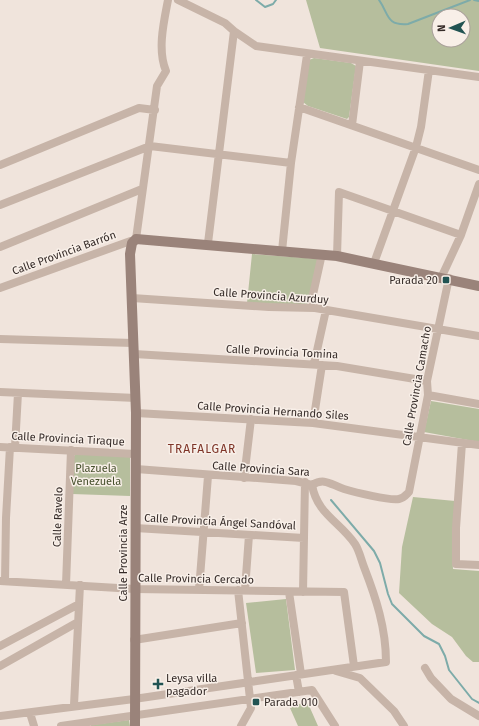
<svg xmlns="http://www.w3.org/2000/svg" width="479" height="726" font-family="'Fira Sans',sans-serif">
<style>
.green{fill:#b6be9d;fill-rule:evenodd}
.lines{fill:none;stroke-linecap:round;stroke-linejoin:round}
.stream{stroke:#7daba9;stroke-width:2}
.street{stroke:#c7b4a8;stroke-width:8}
.secondary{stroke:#9a837a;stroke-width:10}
.poi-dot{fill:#215352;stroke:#f8efe8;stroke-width:1.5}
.labels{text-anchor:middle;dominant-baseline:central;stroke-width:3;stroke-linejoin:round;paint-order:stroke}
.street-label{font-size:11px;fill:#352b28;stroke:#f8efe8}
.poi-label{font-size:11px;fill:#352b28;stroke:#f8efe8;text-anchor:start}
.park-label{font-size:11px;fill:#47512e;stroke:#f8efe8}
.neighbourhood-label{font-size:12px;letter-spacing:1px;fill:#7e3427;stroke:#f8efe8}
</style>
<rect width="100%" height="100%" fill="#f0e4dc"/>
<!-- green -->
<path class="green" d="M306 0H479V71L320 48ZM439 16H463V40H439Z
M314 58 351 63 356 66 349 117 347 119 308 106 303 102 309 60Z
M252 254 319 259 308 305 247 303Z
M431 401 479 409V442L424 432Z
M76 454 130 457V496L72 494 74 456Z
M413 497 455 501 452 545 453 569 479 571V662H473L466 656 452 637 432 624 399 593 402 547Z
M286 599 295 670 256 673 246 603Z
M307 701 318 726H298L290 708Z
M129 720 130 726H91V725Z"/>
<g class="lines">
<!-- stream -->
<path class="stream" d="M256 0 265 7 273 4 276 0
M379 0C389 14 386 26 408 24L470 0
M474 0 479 1
M331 500 374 551 380 563 388 594 392 604 424 636 439 644 445 656 449 670 472 699 479 703"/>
<!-- street -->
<path class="street" d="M178 0 225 23 234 31 208 243
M234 31 256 46 479 77
M299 107 479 170
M352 125 360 61
M0 165 139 108 155 110
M0 205 150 146 291 163
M0 247 142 189
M282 251 291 163 307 55
M337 256 339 192 461 235
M374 263 416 147 421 127 429 70
M442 276 461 235 479 184
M0 288 136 239 157 86 166 71C157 50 164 21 168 0
M132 298 269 307 315 308 479 336
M310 308 322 254
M0 339 133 343
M134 354 337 366 427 381
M314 364 326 310
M0 392 136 398
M428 395 479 404
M136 413 313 423 479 445
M313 423 322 365
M462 443 456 528V564L479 565
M0 447 135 454
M15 447 18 393
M136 469 296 481 312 485C325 477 331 485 344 489 354 492 390 501 399 499 404 498 406 495 409 492L428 395 427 381 449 278
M244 478 251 419
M135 528 304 538
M0 581 135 589 344 592 354 666
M5 581 6 518 10 447
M66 585 71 450
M199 590 208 476
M238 590 251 708 241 726
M245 590 249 535
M289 592 301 674
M303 592 305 482
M134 640 242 623
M0 646 79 604
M0 666 78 622
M425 668 431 678 451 699 479 716
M336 671 360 678 394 711 404 726
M296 675 299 692
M74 705 80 585
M30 713 34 726
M0 716 134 699 386 662C386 628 376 598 364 567 361 559 359 550 355 544 340 522 317 514 312 485
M61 726 312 690 335 726"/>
<!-- secondary -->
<path class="secondary" d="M135 726 136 413 130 254 132 243 136 239 337 256 479 286"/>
</g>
<!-- markers -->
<g class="poi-dot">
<rect x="442" y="276" width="8" height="8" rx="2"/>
<path d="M156 678h4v4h4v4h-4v4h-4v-4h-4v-4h4z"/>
<rect x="252" y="698" width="8" height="8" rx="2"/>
</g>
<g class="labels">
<!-- street labels -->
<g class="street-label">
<text transform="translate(64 253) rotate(-20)">Calle Provincia Barrón</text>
<text transform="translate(271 296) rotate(4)">Calle Provincia Azurduy</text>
<text transform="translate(282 352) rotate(3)">Calle Provincia Tomina</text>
<text transform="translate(417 386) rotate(-80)">Calle Provincia Camacho</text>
<text transform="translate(273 411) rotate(4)">Calle Provincia Hernando Siles</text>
<text transform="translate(68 439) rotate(3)">Calle Provincia Tiraque</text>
<text transform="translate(261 469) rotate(4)">Calle Provincia Sara</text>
<text transform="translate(58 517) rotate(-88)">Calle Ravelo</text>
<text transform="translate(220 522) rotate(3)">Calle Provincia Ángel Sandóval</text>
<text transform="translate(123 553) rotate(-90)">Calle Provincia Arze</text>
<text transform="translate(196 579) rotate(1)">Calle Provincia Cercado</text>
</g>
<!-- poi labels -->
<g class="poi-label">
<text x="438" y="280" text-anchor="end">Parada 20</text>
<text x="166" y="678">Leysa villa<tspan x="166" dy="13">pagador</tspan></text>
<text x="264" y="702">Parada 010</text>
</g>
<!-- park labels -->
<g class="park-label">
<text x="96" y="468">Plazuela<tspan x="96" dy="13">Venezuela</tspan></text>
</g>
<!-- neighbourhood labels -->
<g class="neighbourhood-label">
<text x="202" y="449">TRAFALGAR</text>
</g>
</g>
<!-- north arrow -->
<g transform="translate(451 28) rotate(268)"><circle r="19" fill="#f8efe8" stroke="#aaa19b"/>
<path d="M0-3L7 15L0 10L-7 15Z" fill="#215352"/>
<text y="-6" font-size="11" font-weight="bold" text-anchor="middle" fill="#352b28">N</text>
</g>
</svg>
